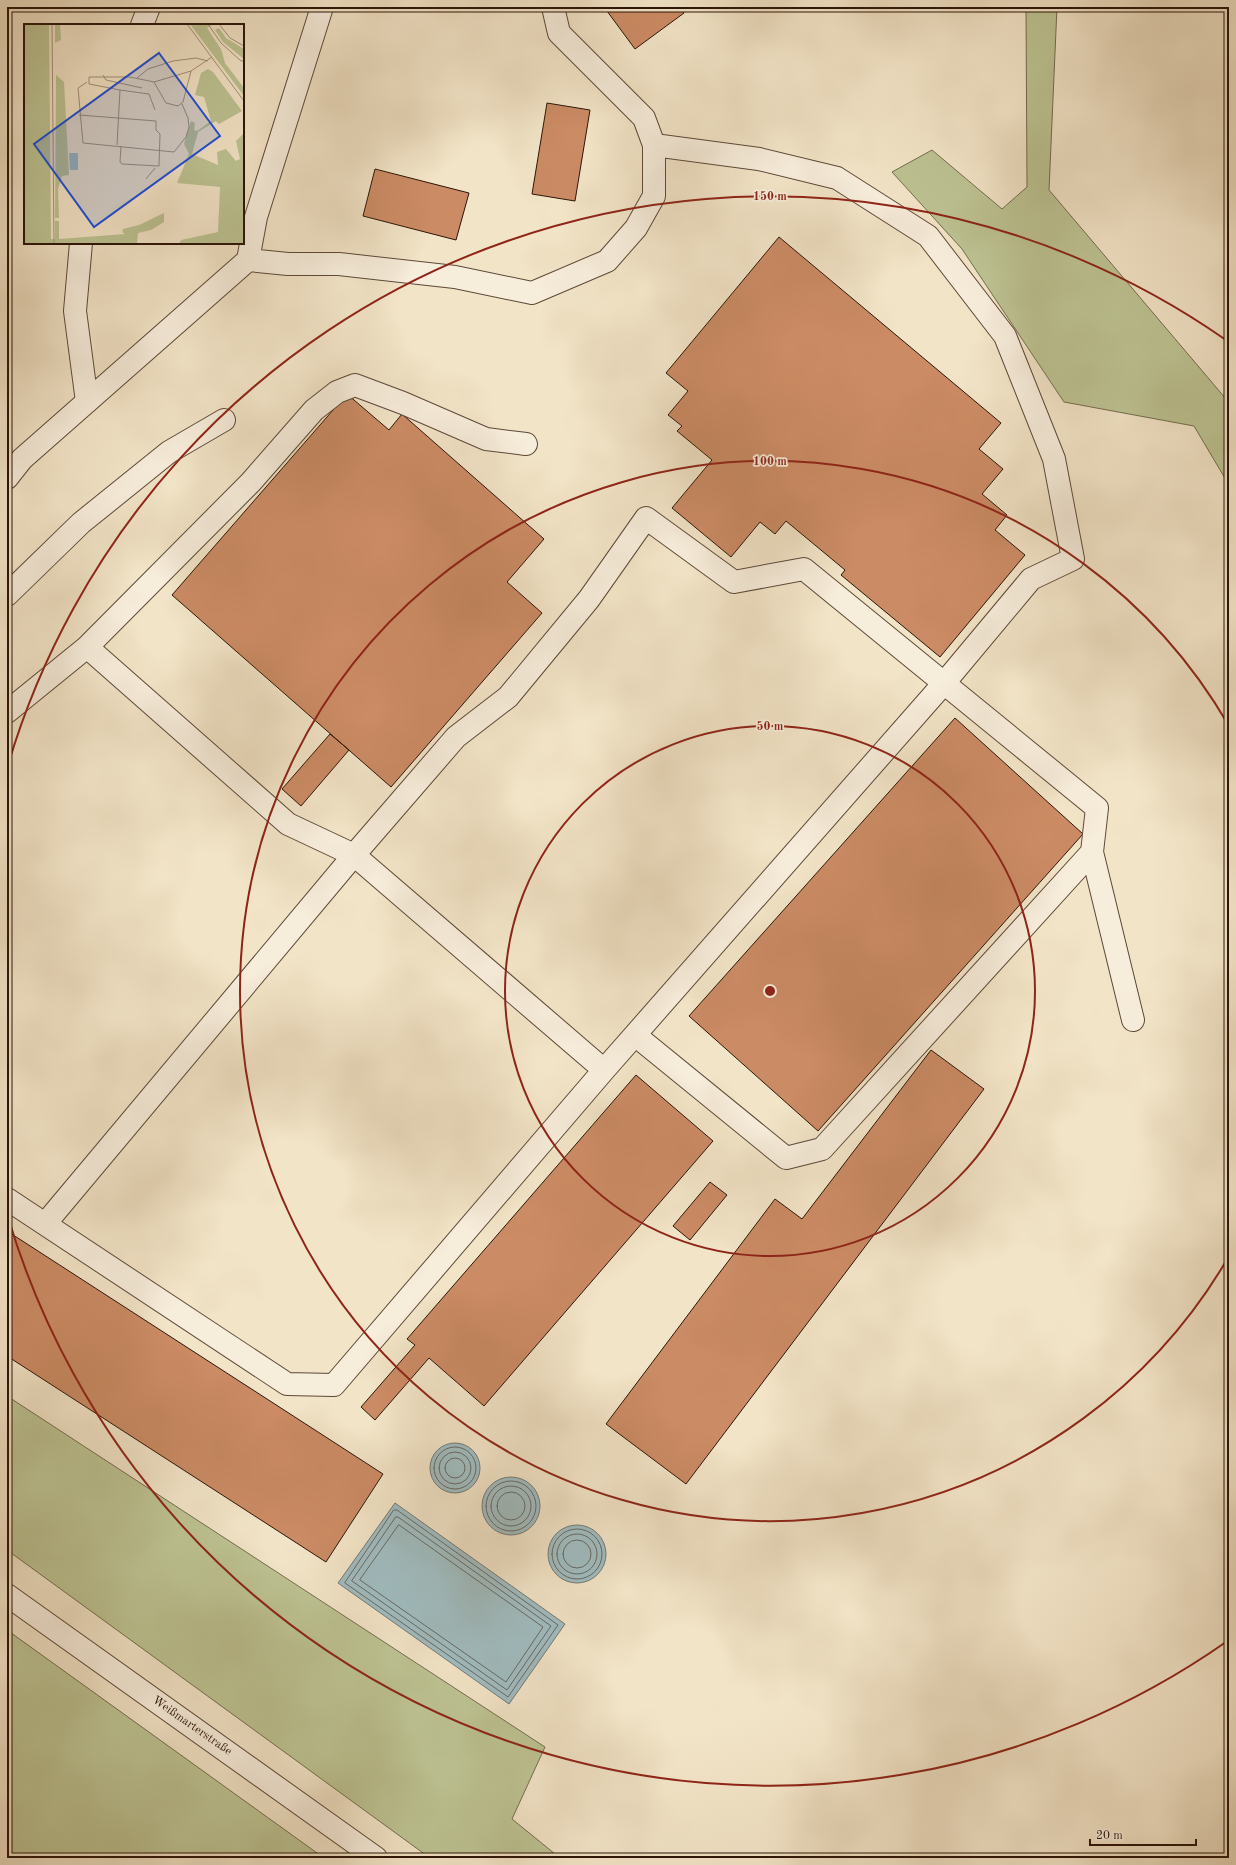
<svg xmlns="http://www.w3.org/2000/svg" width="1236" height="1865" font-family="'Old Standard TT',serif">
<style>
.green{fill:#bdc393;stroke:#746c4e}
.water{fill:#a0bcc0;stroke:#717976}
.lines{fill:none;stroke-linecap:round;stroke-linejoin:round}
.shore{stroke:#666864;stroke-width:1}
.building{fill:#cb8b64;stroke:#2b1408}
.minor-casing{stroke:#5d4838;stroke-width:24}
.minor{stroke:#f7eddb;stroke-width:22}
.ring{fill:none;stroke:#8f2418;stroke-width:2}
.labels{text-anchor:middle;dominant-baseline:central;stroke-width:3.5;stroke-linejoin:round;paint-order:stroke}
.street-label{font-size:12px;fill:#2b1408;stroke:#f7eddb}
.inset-road{fill:none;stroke:#a2917b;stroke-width:1}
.view{fill:#1d4ed8;fill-opacity:0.15;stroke:#1d4ed8;stroke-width:2}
.inset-edge{fill:none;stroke:#2b1408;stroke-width:2}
.centre{fill:#8f2418;stroke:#f7eddb;stroke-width:2}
.ring-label{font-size:12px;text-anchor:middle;font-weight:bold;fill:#8f2418;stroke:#f7eddb;stroke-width:3.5;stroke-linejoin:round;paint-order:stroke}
</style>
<rect width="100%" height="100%" fill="#f2e4c7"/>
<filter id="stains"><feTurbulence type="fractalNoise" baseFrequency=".005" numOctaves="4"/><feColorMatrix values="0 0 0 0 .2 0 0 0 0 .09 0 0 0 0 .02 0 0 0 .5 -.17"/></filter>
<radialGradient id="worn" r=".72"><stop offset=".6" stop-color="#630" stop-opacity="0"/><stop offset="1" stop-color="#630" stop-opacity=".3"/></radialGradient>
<!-- green -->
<path class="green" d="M1026 7H1057L1049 190 1226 399 1229 398V485L1194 426 1064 402 962 249 892 172 932 150 1002 209 1027 187Z
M7 1396 545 1747 512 1819 560 1858H430L7 1550Z
M7 1630 324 1858H7Z"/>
<!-- water -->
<path class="water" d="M430 1468a25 25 0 1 1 50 0a25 25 0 1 1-50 0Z
M482 1506a29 29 0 1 1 58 0a29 29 0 1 1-58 0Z
M395 1503 565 1624 509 1704 338 1583Z
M548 1554a29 29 0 1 1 58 0a29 29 0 1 1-58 0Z"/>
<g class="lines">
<!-- shore -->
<path class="shore" d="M434 1468a21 21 0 1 1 42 0a21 21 0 1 1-42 0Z
M439 1468a16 16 0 1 1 32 0a16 16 0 1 1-32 0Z
M445 1468a10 10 0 1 1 20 0a10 10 0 1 1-20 0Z
M486 1506a25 25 0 1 1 50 0a25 25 0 1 1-50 0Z
M491 1506a20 20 0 1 1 40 0a20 20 0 1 1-40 0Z
M497 1506a14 14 0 1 1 28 0a14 14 0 1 1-28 0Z
M394 1510H397L558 1625 508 1697 345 1583Z
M396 1517H398L551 1626 507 1690 352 1581Z
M399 1525 543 1627 506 1682 360 1580Z
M552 1554a25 25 0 1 1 50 0a25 25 0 1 1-50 0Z
M557 1554a20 20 0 1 1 40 0a20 20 0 1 1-40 0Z
M563 1554a14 14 0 1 1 28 0a14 14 0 1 1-28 0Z"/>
</g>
<!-- building -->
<path class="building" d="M604 7H680L684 13 635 49Z
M547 103 590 110 575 201 532 194Z
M375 169 469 193 456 240 363 216Z
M779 237 1001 423 979 449 1003 469 982 494 1007 515 995 530 1025 555 940 657 841 575 845 570 786 521 775 534 760 522 731 557 672 508 712 460 677 431 682 426 668 415 688 391 666 373Z
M347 394 389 430 402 414 544 539 507 582 542 613 391 787 172 595Z
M955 718 1083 834 818 1131 689 1016Z
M330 734 349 750 301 806 282 789Z
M931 1050 984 1089 686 1484 606 1424 775 1199 802 1219Z
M636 1075 713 1141 484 1406 429 1358 375 1420 361 1407 415 1345 407 1339Z
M710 1182 727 1195 690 1240 673 1226Z
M7 1231 383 1474 326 1562 7 1356Z"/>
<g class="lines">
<!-- minor casing -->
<g class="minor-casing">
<path id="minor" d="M142 25 149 7
M81 243 75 311 87 402
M248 260 288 264H339L455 277 532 293 607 261 636 228 654 196V145L644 118 559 33 553 7
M7 478 22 459 248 260 256 217 322 7
M7 595 81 523 169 452 224 420
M87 647 251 482 314 410 337 392 355 385 403 403 486 439 526 444
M7 712 87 647 288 824 354 855 604 1070
M1092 852 1133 1020
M7 1199 287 1384 334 1385 604 1070 945 682 1031 579 1073 559 1054 459 1005 336 928 236 837 178 759 159 654 145
M45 1224 354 855 456 737 508 697 589 599 646 518 734 582 804 569 1097 808 1092 852 822 1149 786 1158 635 1035
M7 1595 376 1858"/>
</g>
<!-- minor -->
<use href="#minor" class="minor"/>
</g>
<!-- distance rings -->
<g class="ring">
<circle cx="770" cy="991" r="265"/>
<path d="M1229 1256A530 530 0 1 1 1229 726"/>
<path d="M1226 1642A795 795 0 0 1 8 1217M8 765A795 795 0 0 1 1226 340"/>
</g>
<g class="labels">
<!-- street labels -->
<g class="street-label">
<text transform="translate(192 1726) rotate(35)">Weißmarterstraße</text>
</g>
</g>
<!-- overview -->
<g transform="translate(24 24)">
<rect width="220" height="220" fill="#f2e4c7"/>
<path d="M0 0H25L27 215H31V197H35V215L101 210 98 208 99 205 115 201 140 189V198L127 206 114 209 113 220H0ZM31 0H36L37 16 31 19ZM166 0H189L183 4 197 25 201 39 220 64V72ZM195 4 202 14 220 25V35L199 18 191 6ZM184 45 189 48 218 87 195 100 192 97 174 108 168 130 194 141 193 128 202 125 212 137 216 135 212 117 220 109V220H155L157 216 194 208 196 163 153 159 165 130 160 120 167 97 171 99 170 106 173 107 187 97 180 73 171 71 177 49ZM32 51 40 58 45 151 38 152 34 165 35 194H31Z" fill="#bdc393"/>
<path d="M45 129H54V146H46Z" fill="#a0bcc0"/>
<path class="inset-road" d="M28 0 30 220M163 0 220 77M184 0 197 19 217 37H220M195 0 206 14 220 22M79 51 82 56 118 64M113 54 124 45 149 37 172 34 184 37M63 58 54 64 59 119 150 128 162 113 165 103 164 94 158 80M130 58 142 79 154 82 159 78 167 47M96 66 125 70 131 86M55 91 132 97V106L136 110 135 142 98 140 96 138 97 122M93 121 96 66 65 60V53H106L130 58 167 47 188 33M122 155 131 144"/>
<path class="view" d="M135 29 196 112 70 203 10 120Z"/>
<rect width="220" height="220" class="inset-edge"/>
</g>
<circle cx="770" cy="991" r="6" class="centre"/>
<g class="ring-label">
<text x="770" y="200">150 m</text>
<text x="770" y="465">100 m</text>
<text x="770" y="730">50 m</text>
</g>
<!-- margin -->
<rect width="1236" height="1865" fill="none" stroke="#f2e4c7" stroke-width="24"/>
<rect x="8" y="8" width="1220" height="1849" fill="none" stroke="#2b1408" stroke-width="2"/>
<rect x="12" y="12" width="1212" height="1841" fill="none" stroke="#2b1408"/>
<!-- scale -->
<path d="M1090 1839v6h106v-6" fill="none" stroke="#2b1408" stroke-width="2"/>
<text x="1096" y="1839" font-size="12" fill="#2b1408" stroke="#f7eddb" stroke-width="3" paint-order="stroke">20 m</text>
<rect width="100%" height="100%" filter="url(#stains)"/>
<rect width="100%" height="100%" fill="url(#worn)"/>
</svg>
